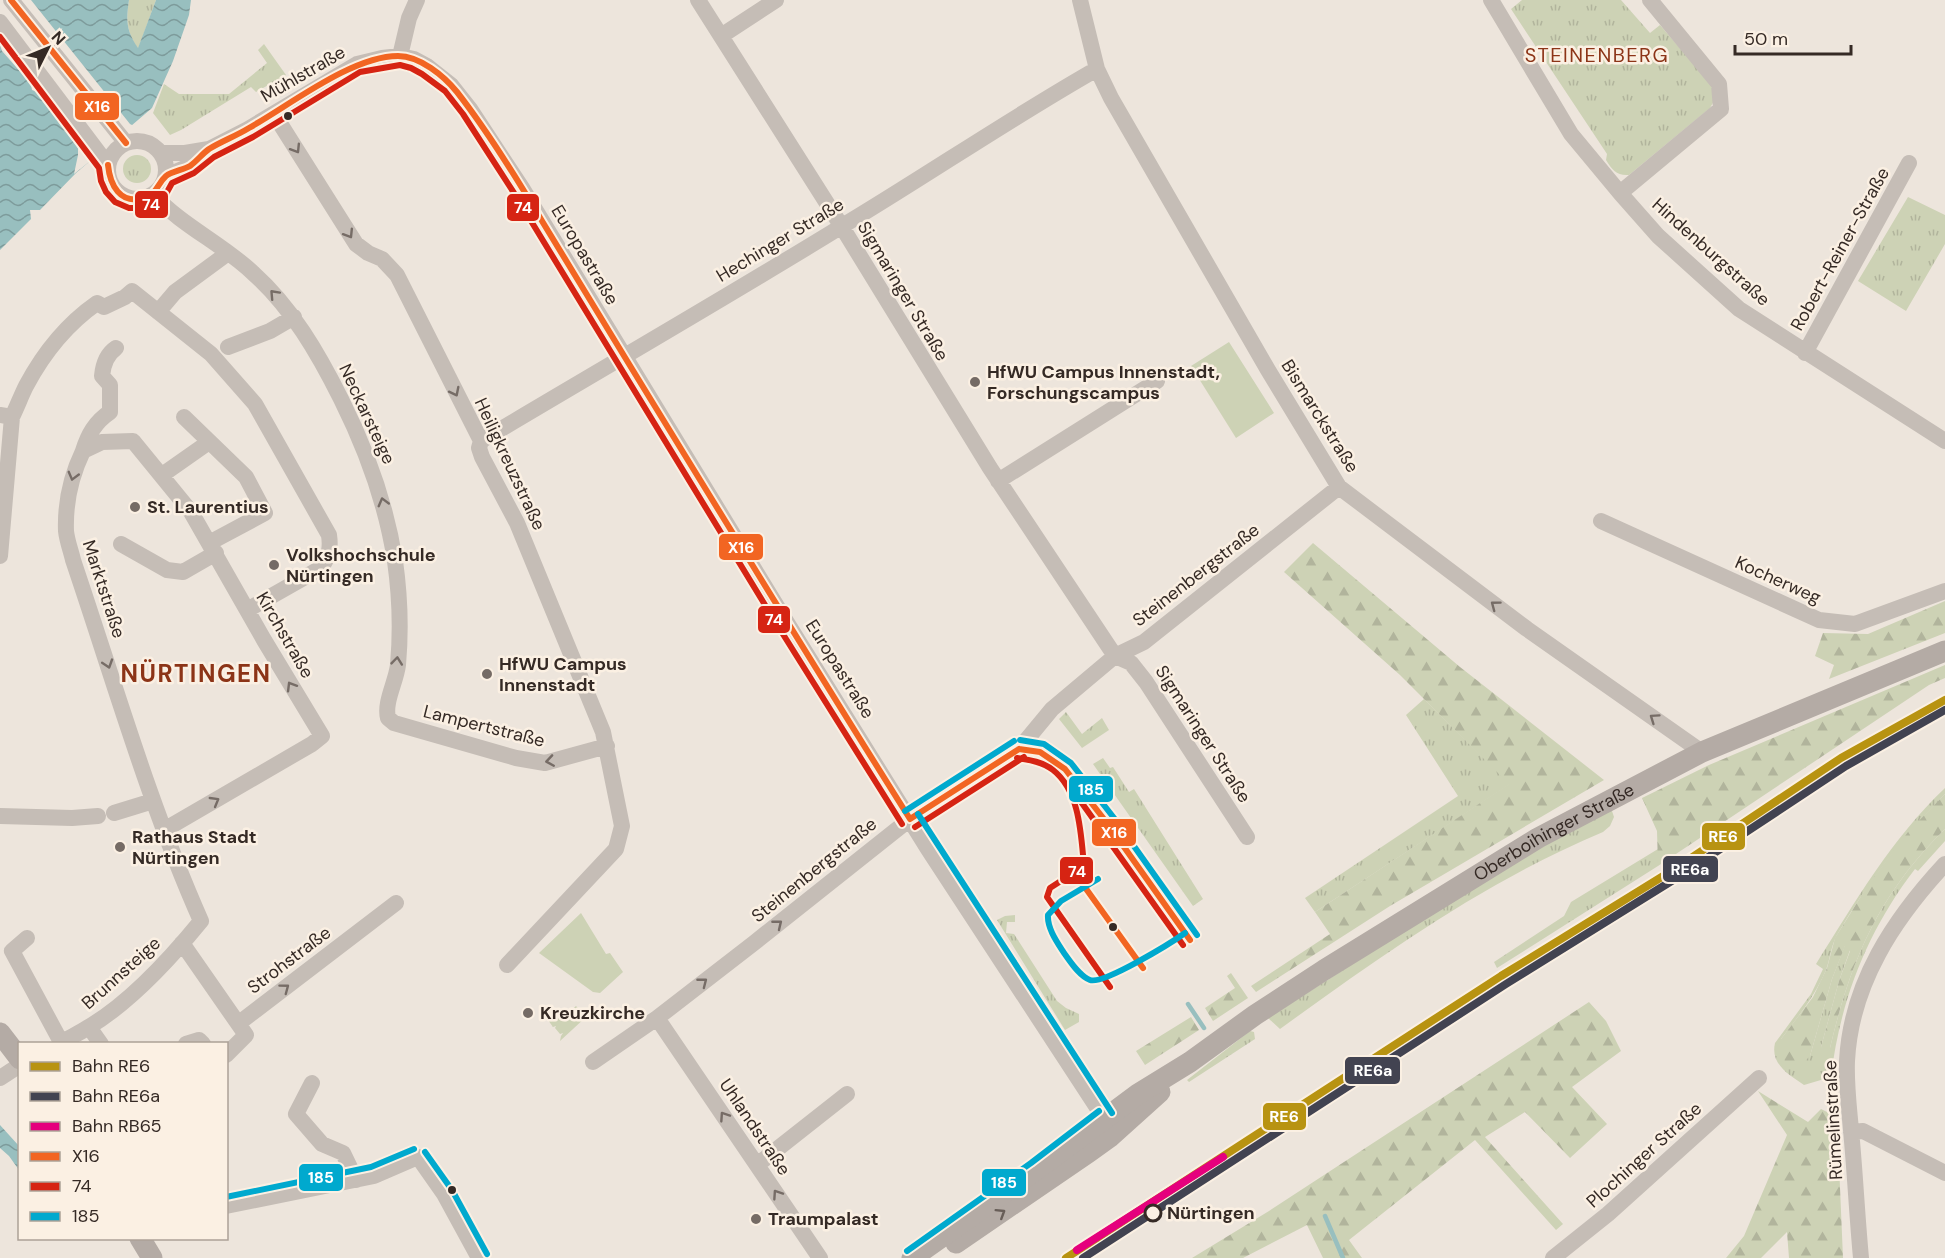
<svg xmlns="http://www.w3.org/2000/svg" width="1945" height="1258" font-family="'DM Sans',sans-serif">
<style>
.grass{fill:url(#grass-tufts)}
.forest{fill:url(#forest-firs)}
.park{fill:#cdd2b5}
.water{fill:url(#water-waves)}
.pier{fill:#ede5dc}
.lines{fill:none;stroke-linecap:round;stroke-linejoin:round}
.stream{stroke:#98bfbf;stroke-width:4.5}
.minor{stroke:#c5bdb6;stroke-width:16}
.major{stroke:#b4aba5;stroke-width:21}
.bus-1-casing{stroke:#fbf0e3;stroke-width:10}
.bus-2-casing{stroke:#fbf0e3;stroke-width:10}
.bus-3-casing{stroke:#fbf0e3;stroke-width:10}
.bus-1{stroke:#f26522;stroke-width:6}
.bus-2{stroke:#d62413;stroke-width:6}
.bus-3{stroke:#00a9ce;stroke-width:6}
.rail-1-casing{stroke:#fbf0e3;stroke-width:12}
.rail-2-casing{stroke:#fbf0e3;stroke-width:12}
.rail-3-casing{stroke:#fbf0e3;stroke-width:12}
.rail-1{stroke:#b89311;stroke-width:8}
.rail-2{stroke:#424351;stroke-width:8}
.rail-3{stroke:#e5007d;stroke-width:8}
.oneway{stroke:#766c66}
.oneway2{stroke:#685e58}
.bus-dot{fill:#352a25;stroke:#fbf0e3;stroke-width:2}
.poi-dot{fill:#756b65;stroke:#fbf0e3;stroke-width:2}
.stop-dot{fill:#fbf0e3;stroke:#352a25;stroke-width:3}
.labels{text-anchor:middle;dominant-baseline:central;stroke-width:5;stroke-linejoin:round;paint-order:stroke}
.street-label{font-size:18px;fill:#352a25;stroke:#fbf0e3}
.poi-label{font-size:18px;font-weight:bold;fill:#352a25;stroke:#fbf0e3;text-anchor:start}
.stop-label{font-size:18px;font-weight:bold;fill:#352a25;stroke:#fbf0e3;text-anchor:start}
.neighbourhood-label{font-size:20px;letter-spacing:1.5px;fill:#8c3417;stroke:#fbf0e3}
.district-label{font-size:24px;font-weight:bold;letter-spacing:1.5px;fill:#8c3417;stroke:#fbf0e3}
.line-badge{stroke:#fbf0e3;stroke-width:2}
.badge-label{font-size:16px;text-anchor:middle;font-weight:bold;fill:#fff}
</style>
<defs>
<pattern id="grass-tufts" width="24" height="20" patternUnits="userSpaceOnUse" patternTransform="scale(1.5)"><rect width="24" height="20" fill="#cdd2b5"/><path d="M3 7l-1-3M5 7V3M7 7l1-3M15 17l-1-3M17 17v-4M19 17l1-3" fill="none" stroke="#b1b49c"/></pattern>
<pattern id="forest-firs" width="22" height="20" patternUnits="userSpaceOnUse" patternTransform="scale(1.5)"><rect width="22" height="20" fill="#cdd2b5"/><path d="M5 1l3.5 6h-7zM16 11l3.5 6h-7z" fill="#b1b49c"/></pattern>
<pattern id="water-waves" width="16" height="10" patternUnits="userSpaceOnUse" patternTransform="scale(1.5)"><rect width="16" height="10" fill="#98bfbf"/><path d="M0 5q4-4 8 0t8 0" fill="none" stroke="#7d9b9b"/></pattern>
</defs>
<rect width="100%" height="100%" fill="#ede5dc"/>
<!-- grass -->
<path class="grass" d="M129 0H156L138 49C126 30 126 21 129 0Z
M1522 0H1621L1650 33 1660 25 1714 88 1715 99 1710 108 1629 175C1617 176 1612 170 1606 160L1607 154 1511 9Z
M264 44 286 75 256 92 251 87 181 130 170 135 153 113 164 84 179 94H229L267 63 258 50Z
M123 169a14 14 0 1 1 28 0a14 14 0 1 1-28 0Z
M1908 197 1945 215V244L1906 311 1858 281Z
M1424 699 1510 784 1315 912 1305 898 1458 796 1406 715Z
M1066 712 1082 734 1102 718 1109 730 1082 748 1059 719Z
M1103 758 1110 768 1113 767 1129 792 1134 789 1203 899 1193 906 1093 764Z
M1945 788V794C1903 837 1867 883 1837 935 1831 946 1830 959 1826 970 1815 996 1798 1017 1781 1039L1810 1056 1832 979 1845 945 1850 950 1839 981 1821 1047 1830 1048C1851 959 1879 894 1945 829V841L1918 871 1915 869C1868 930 1840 1000 1831 1077L1804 1085C1789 1075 1770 1064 1775 1043L1811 994 1823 969 1816 964C1855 902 1892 838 1945 788Z
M1611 808 1614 817 1610 826 1603 832C1486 881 1382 955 1280 1029L1268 1018 1476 885Z
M1658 849V866L1497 968 1494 962 1564 916 1571 902Z
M1015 915V922H1007L1006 933 1014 934 1057 1001 1066 1008 1079 1014V1022L1065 1030 997 920 1005 916Z
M576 1006 586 1017 560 1041 561 1036 563 1033 560 1034 555 1028 556 1026 553 1027 548 1020 555 1013 561 1019Z
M1250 1031 1254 1032 1255 1039 1189 1082 1187 1080Z"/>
<!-- forest -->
<path class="forest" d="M1313 543 1460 667 1604 780 1390 906 1256 992 1251 986 1330 934 1315 912 1509 784 1400 675 1284 572Z
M1945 601V633L1829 679 1834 665 1815 656 1823 633 1868 634Z
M1945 665V678L1929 685 1658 866 1657 831 1642 798 1709 765Z
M1945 794V829C1879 894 1851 959 1830 1048L1825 1050 1821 1047 1839 981 1850 951 1845 946 1832 979 1810 1056 1802 1064 1786 1062 1781 1057V1039L1813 997 1827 968 1835 938 1868 885 1908 832Z
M1231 973 1248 998 1213 1021 1205 1008 1235 988 1227 976Z
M1589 1002 1606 1021 1621 1051 1572 1087 1607 1124 1570 1158 1525 1112 1485 1137 1563 1224 1556 1230 1475 1140 1349 1240 1362 1258H1323L1307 1225 1243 1258H1192L1269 1211Z
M1191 1017 1199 1030 1145 1065 1136 1051Z
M1758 1091 1808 1122 1821 1109 1837 1117 1843 1258H1789L1787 1232 1761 1258H1726L1744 1236 1787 1135Z"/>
<!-- park -->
<path class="park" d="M1229 342 1274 413 1236 438 1191 366Z
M581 913 606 954 610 953 623 972 600 993 593 992 539 953Z"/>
<!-- water -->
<path class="water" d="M0 0H129C126 21 126 30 138 48L156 0H191L189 15 173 61 152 108 76 173 40 210H30L31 219 0 250Z
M0 1125 19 1146V1170L9 1156 0 1148Z"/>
<!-- pier -->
<path class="pier" d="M0 0H31L130 124 134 126 74 174 78 155V148L72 135 37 92 32 90 31 84 2 51 0 45Z"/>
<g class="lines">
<!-- stream -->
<path class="stream" d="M1188 1004 1204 1028
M1325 1216 1343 1258"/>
<!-- minor -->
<path class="minor" d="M11 0 126 143
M698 0 842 227 990 468 1115 656 1131 663 1146 682 1247 837
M1080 0 1097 69 1111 98 1268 370 1339 487 1527 629 1702 752
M1491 0 1571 134 1620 193 1658 236 1739 309 1945 441
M0 22 108 165
M721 36 776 0
M400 56 409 18 417 0
M274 114 356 244 368 253 382 259 397 275 481 441 479 448 482 457 517 523 603 732 622 826 616 849 507 965
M108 170a29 29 0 1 1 58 0a29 29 0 1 1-58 0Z
M161 153H185L209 149
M166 176 189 166 209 149 248 129 357 64 382 58 400 56 414 59 427 66 451 85 470 109 522 188 784 618 928 849 1104 1118 1114 1121
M1620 193 1721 109 1719 84 1650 0
M154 195C182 226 223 244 253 273 292 308 318 353 341 399 367 451 386 503 395 561 400 596 401 631 398 665 396 682 384 702 388 718L394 723 516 758 545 763 607 746
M158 312 175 292 228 253
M228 347 270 331 294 317
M1805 353 1909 163
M0 415 12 417C17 407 21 396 26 386 43 354 67 324 97 303L104 307 125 297 132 291 211 354 255 404 329 535C331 549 329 556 321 568L247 610
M184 417 246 477 265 513 209 543
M481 441C600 370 720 301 839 228 926 176 1009 119 1097 69
M83 451C88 435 95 422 110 412V385L102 376C103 365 107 354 116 348
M162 475 209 442
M998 481 1157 381
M1601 521 1819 620 1855 624 1945 591
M121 544 167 570 183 572 216 553
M0 556 12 417
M114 813 153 801
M0 816 72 818 98 816
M27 938 12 951 61 1042
M182 943 246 1035 226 1055
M657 1018 820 1258
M239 1023 396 903
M89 1027 101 1044
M59 1044C68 1038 78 1034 87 1028 130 1003 170 959 201 921 149 804 114 681 73 560 71 551 67 541 66 531 65 503 71 476 83 451L102 442 133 441 191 512 264 640 322 736 312 744 164 830
M186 1044 199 1040 203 1044
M593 1062 657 1018 754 943 910 819 1019 749 1052 709 1115 656 1144 642 1339 487
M0 1078 20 1065
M312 1083 296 1114 322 1144 343 1153 356 1180
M1851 1132 1863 1131 1945 1173
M757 1165 847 1094
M226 1206 374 1176 418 1157 444 1194 479 1258
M1553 1258 1608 1214 1759 1078
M1861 1258C1857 1215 1855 1172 1851 1130 1849 1107 1846 1084 1847 1061 1851 983 1894 919 1945 864"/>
<!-- major -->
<g class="major">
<path d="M0 1033 20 1059"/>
<path d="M140 1238 152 1258"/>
<path d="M956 1243 1089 1152 1110 1137 1160 1092"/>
<path id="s1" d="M912 1258 1036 1170 1138 1094 1190 1062 1255 1015 1324 970 1538 838 1702 752 1945 651"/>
</g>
<!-- bus-1 casing -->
<g class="bus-1-casing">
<path id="bus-1" d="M11 0 126 143
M108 165C110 185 120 205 144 198 158 193 157 184 166 176 172 171 183 170 190 166 197 161 202 154 209 149 222 141 236 136 249 128 290 105 352 56 398 56 420 56 444 76 457 92 489 133 516 177 542 221 571 269 600 316 629 364 722 516 815 668 910 819
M1019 749 1040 752 1065 769 1107 823 1190 940
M910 819 1019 749
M1079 879 1143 968"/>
</g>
<!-- bus-2 casing -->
<g class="bus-2-casing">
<path id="bus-2" d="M0 37 99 168 101 181 106 192 115 202 129 208H142L155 203 166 194 172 183 194 173 214 157 253 137 360 72 400 65 411 68 422 74 445 91 463 114 514 193 776 623 902 824
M1017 758C1030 760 1043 762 1053 770 1080 791 1081 835 1084 866L1050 888 1047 897 1110 987
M1079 799 1183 945
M915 827 1024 757"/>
</g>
<!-- bus-3 casing -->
<g class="bus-3-casing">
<path id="bus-3" d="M1020 740 1044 744 1071 763 1114 818 1197 935
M905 811 1014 741
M918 814 1112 1113
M1098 879 1061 901 1048 915C1047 928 1057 942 1064 953 1070 961 1079 976 1090 980 1103 985 1171 943 1185 933
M425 1152 452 1190 487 1254
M226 1197 371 1167 414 1149
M907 1251 1031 1163 1099 1111"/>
</g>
<!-- bus-1 -->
<use href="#bus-1" class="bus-1"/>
<!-- bus-2 -->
<use href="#bus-2" class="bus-2"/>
<!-- bus-3 -->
<use href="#bus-3" class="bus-3"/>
<!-- rail-1 casing -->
<g class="rail-1-casing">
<path id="rail-1" d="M1066 1258 1501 976 1673 870 1841 758 1945 700"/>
</g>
<!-- rail-2 casing -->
<g class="rail-2-casing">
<path id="rail-2" d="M1083 1258 1506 984 1678 877 1846 766 1945 710"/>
</g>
<!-- rail-3 casing -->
<g class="rail-3-casing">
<path id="rail-3" d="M1077 1250 1223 1157"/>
</g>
<!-- rail-1 -->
<use href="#rail-1" class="rail-1"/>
<!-- rail-2 -->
<use href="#rail-2" class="rail-2"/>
<!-- rail-3 -->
<use href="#rail-3" class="rail-3"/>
</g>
<!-- one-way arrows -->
<defs><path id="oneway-chevron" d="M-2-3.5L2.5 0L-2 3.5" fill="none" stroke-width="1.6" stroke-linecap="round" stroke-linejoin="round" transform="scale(1.5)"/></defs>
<g class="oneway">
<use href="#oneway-chevron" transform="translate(296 149) rotate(58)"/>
<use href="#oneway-chevron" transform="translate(349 234) rotate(58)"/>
<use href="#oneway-chevron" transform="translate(274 294) rotate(-133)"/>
<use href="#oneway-chevron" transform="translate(455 392) rotate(63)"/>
<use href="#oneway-chevron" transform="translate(73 476) rotate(105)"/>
<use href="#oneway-chevron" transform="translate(383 502) rotate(-105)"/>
<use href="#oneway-chevron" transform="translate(1495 605) rotate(-143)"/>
<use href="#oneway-chevron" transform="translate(397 661) rotate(-84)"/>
<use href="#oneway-chevron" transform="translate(108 664) rotate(72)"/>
<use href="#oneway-chevron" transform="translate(291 686) rotate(-121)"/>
<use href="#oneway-chevron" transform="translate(1654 718) rotate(-145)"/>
<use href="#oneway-chevron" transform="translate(550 761) rotate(171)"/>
<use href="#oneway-chevron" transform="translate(215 801) rotate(-30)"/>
<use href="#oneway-chevron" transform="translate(778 924) rotate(-39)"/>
<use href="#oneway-chevron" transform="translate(703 982) rotate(-38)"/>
<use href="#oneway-chevron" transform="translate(285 988) rotate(-37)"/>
<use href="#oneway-chevron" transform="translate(724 1116) rotate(-124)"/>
<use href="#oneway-chevron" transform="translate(777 1194) rotate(-124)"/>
</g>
<use class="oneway2" href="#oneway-chevron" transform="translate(1001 1213) rotate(-32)"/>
<!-- markers -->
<g class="bus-dot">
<circle cx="288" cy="116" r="5"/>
<circle cx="1113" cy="927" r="5"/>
<circle cx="452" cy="1190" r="5"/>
</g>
<g class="poi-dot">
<circle cx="975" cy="382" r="6"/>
<circle cx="135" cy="507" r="6"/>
<circle cx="274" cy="565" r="6"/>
<circle cx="487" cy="674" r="6"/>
<circle cx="120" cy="847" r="6"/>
<circle cx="528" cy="1013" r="6"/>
<circle cx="756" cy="1219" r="6"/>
</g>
<circle class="stop-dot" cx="1153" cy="1213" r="8"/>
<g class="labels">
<!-- street labels -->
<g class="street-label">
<text transform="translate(303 74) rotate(-30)">Mühlstraße</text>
<text transform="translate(780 240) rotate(-31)">Hechinger Straße</text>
<text transform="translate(1840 249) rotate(-61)">Robert-Reiner-Straße</text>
<text transform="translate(1711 252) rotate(42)">Hindenburgstraße</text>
<text transform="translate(585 255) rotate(59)">Europastraße</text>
<text transform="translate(903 291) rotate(59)">Sigmaringer Straße</text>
<text transform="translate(367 414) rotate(65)">Neckarsteige</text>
<text transform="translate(1320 416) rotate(58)">Bismarckstraße</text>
<text transform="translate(510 464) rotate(65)">Heiligkreuzstraße</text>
<text transform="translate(1196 575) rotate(-38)">Steinenbergstraße</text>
<text transform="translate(1778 580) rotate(24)">Kocherweg</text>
<text transform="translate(104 589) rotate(72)">Marktstraße</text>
<text transform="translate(285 635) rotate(60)">Kirchstraße</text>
<text transform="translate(840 669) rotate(58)">Europastraße</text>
<text transform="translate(484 726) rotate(14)">Lampertstraße</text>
<text transform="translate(1203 734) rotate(57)">Sigmaringer Straße</text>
<text stroke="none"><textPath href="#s1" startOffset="771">Oberboihinger Straße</textPath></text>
<text transform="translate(814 870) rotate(-39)">Steinenbergstraße</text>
<text transform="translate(289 960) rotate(-37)">Strohstraße</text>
<text transform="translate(121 973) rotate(-42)">Brunnsteige</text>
<text transform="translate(1833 1120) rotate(-93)">Rümelinstraße</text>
<text transform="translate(755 1127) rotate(56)">Uhlandstraße</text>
<text transform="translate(1644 1155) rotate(-42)">Plochinger Straße</text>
</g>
<!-- poi labels -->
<g class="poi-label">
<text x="987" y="372">HfWU Campus Innenstadt,<tspan x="987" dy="21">Forschungscampus</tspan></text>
<text x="147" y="507">St. Laurentius</text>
<text x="286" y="555">Volkshochschule<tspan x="286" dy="21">Nürtingen</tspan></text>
<text x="499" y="664">HfWU Campus<tspan x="499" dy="21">Innenstadt</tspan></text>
<text x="132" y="837">Rathaus Stadt<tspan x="132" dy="21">Nürtingen</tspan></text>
<text x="540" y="1013">Kreuzkirche</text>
<text x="768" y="1219">Traumpalast</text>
</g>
<!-- stop labels -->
<g class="stop-label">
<text x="1167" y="1213">Nürtingen</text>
</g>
<!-- neighbourhood labels -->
<g class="neighbourhood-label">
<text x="1597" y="55">STEINENBERG</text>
</g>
<!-- district labels -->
<g class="district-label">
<text x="196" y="673">NÜRTINGEN</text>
</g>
</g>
<g class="line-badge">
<rect x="74" y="92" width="46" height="29" rx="6" fill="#f26522"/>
<rect x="134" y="190" width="35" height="29" rx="6" fill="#d62413"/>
<rect x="506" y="193" width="34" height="29" rx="6" fill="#d62413"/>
<rect x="718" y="533" width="46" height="28" rx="6" fill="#f26522"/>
<rect x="757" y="605" width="34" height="29" rx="6" fill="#d62413"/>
<rect x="1068" y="775" width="46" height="28" rx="6" fill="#00a9ce"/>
<rect x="1091" y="818" width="46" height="29" rx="6" fill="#f26522"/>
<rect x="1701" y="822" width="45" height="29" rx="6" fill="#b89311"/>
<rect x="1662" y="855" width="57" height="28" rx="6" fill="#424351"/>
<rect x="1059" y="856" width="35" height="29" rx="6" fill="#d62413"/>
<rect x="1344" y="1056" width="57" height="29" rx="6" fill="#424351"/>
<rect x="1262" y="1102" width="45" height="29" rx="6" fill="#b89311"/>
<rect x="298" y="1163" width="46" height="29" rx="6" fill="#00a9ce"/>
<rect x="981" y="1168" width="46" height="29" rx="6" fill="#00a9ce"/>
</g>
<g class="badge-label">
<text x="97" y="112">X16</text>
<text x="151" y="210">74</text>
<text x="523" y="213">74</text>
<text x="741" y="553">X16</text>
<text x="774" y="625">74</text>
<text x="1091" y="795">185</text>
<text x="1114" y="838">X16</text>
<text x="1723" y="842">RE6</text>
<text x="1690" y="875">RE6a</text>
<text x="1077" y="877">74</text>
<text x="1373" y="1076">RE6a</text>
<text x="1284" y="1122">RE6</text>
<text x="321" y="1183">185</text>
<text x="1004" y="1188">185</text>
</g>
<!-- legend -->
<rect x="18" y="1042" width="210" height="198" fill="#fbf0e3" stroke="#aca197" stroke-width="1.5"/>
<rect x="30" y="1062" width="30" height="9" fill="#b89311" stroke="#aca197" stroke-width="1.5"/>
<text x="72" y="1072" font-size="18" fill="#352a25">Bahn RE6</text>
<rect x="30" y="1092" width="30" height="9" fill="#424351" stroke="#aca197" stroke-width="1.5"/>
<text x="72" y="1102" font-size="18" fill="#352a25">Bahn RE6a</text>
<rect x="30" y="1122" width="30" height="9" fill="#e5007d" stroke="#aca197" stroke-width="1.5"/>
<text x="72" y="1132" font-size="18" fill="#352a25">Bahn RB65</text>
<rect x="30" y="1152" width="30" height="9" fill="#f26522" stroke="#aca197" stroke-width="1.5"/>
<text x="72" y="1162" font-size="18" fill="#352a25">X16</text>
<rect x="30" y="1182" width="30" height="9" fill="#d62413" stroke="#aca197" stroke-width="1.5"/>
<text x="72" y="1192" font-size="18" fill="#352a25">74</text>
<rect x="30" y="1212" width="30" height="9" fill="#00a9ce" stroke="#aca197" stroke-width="1.5"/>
<text x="72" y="1222" font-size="18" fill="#352a25">185</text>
<!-- north arrow -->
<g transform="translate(48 48) rotate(47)" stroke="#fbf0e3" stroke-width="4.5" paint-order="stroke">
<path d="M0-4.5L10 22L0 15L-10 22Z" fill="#352a25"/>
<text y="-9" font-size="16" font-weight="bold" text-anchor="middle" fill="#352a25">N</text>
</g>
<!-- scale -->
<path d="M1735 45v9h116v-9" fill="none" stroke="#352a25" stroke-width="3"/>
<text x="1744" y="45" font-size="18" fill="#352a25" stroke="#fbf0e3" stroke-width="4.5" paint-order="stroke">50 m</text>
</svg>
